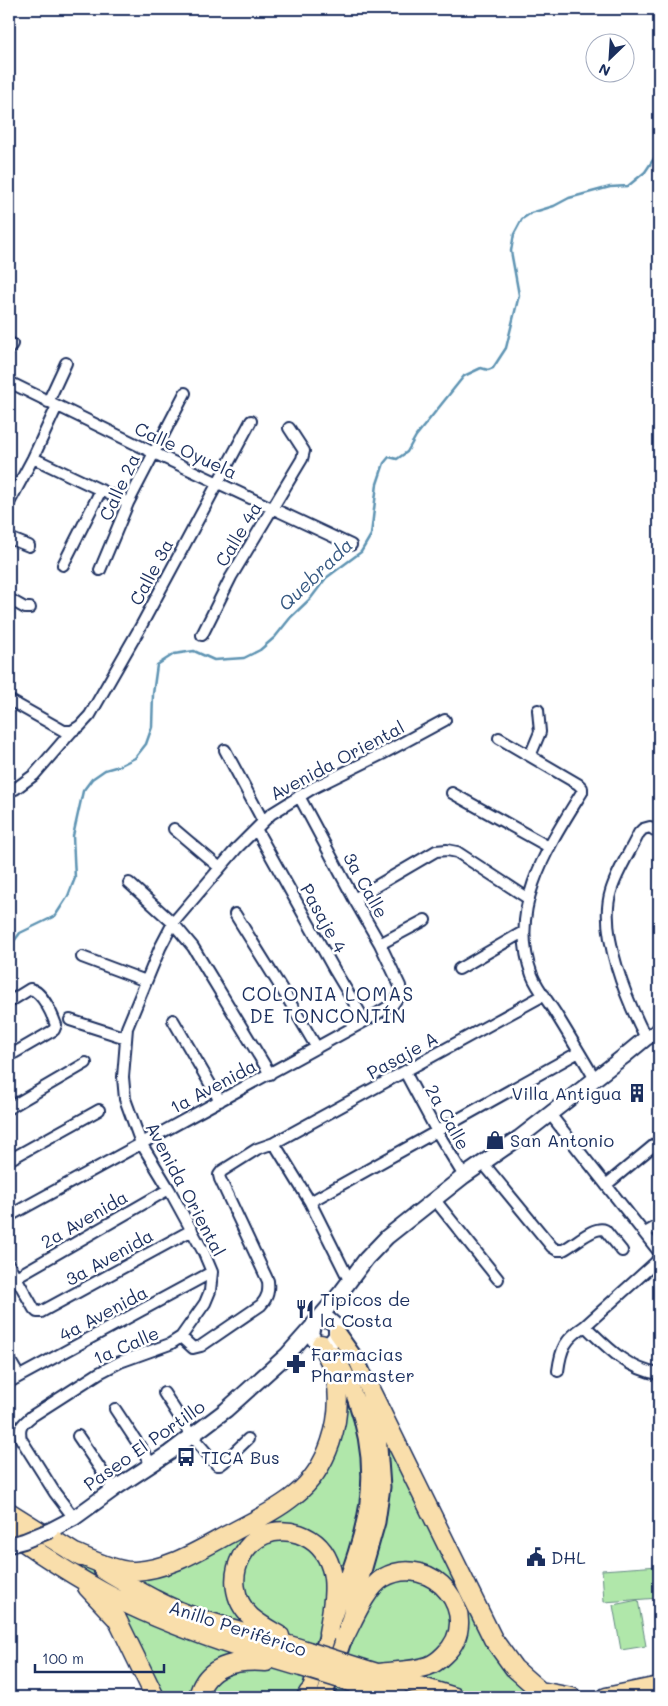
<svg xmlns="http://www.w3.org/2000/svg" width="668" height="1706" font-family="Mali,sans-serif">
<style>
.green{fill:#b0e7aa;stroke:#668b84}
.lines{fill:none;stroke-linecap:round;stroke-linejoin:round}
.stream{stroke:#5e94b3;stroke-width:2.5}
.street-casing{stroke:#1b2f5e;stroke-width:14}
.secondary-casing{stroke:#1b2f5e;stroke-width:18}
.primary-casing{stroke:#1b2f5e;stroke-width:19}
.highway-casing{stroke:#1b2f5e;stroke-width:21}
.street{stroke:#fff;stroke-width:10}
.secondary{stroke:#fff;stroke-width:14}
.primary{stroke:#f9deab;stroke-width:15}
.highway{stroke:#f9deab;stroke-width:18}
.secondary-bridge-casing{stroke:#1b2f5e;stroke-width:18;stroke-linecap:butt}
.highway-bridge-casing{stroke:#1b2f5e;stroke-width:21;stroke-linecap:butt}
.secondary-bridge{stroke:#fff;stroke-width:14}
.highway-bridge{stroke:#f9deab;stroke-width:18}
.labels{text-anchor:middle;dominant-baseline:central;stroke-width:5;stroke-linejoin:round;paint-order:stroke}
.street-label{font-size:18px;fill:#1b2f5e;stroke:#fff}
.poi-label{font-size:18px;fill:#1b2f5e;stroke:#fff;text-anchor:start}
.water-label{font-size:19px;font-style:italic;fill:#375982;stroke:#fff}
.neighbourhood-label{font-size:19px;letter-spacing:1px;fill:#1b2f5e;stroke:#fff}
</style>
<rect width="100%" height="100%" fill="#fff"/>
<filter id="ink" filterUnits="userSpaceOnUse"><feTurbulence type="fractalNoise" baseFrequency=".02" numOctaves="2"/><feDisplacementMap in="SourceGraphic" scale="10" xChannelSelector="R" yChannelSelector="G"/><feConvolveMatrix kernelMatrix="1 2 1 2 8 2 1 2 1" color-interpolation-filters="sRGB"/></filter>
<g filter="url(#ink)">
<!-- green -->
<path class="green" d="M337 1333 514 1668 572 1697H155L117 1619 76 1576 70 1551 118 1569 160 1568 310 1481 337 1411 324 1345Z
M659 1566V1598L604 1602 602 1570Z
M638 1600 646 1646 621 1650 613 1605Z"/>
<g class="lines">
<!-- stream -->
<path class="stream" d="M9 948 20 933 55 916 68 896 75 878 73 836 83 791 92 779 105 770 119 766 135 758 146 744 152 727 153 694 157 665 174 654 194 651 214 660 244 658 260 650 275 637 291 617 311 598 326 578 361 552 371 535 377 484 384 463 389 457 397 459 407 452 416 436 464 376 481 368 488 370 493 368 506 348 519 295 511 251 514 234 522 219 531 213 554 206 569 198 610 187 628 186 645 172 659 151"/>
<!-- street casing -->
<g class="street-casing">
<path id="street" d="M9 349 12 344
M9 382 154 453 351 545
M48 402 66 363
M33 458 128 503
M9 503 33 458 57 406
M9 538 29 546
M63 565 101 490
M100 570 128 503 185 393
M9 599 25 608H30
M202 635 231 577 302 459 304 451 289 428
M9 700 64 731H72
M499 738 578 784 582 788V792C548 847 507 908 532 975 537 988 548 1001 556 1014 569 1035 582 1057 595 1079
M225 750 263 821
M530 756 540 732 538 710
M15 789 34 775 72 731 80 726 90 715 141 626 251 421
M452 793 549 847
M174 829 220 868
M256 829 335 971 365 1021
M129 883 173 923 193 947 270 1074
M354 899 436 851 447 850 457 852 529 899
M235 914 288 999 317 1048
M380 944 425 920
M82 957 146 981
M459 969 523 932
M9 1002 30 989C42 991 52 1014 56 1025L54 1030 9 1056
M70 1020 126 1038
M173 1020 220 1101
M646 1038C627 1001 598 932 611 891 617 871 630 852 639 833L643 829 650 827 659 833
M405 1072 436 1130 464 1176
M9 1108 86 1063
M550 1114 659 1252
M274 1143 310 1202 349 1280
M9 1160 99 1110
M483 1163 552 1247 557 1250H563C574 1245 594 1225 605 1230L622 1251
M606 1185 659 1141
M435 1200 498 1279
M310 1202 579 1052
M9 1216 365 1021 393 1004 401 993 400 986 380 944 354 899 299 796
M645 1233 659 1225
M9 1265 34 1309 37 1312H41L192 1230
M16 1277 169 1189
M585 1326C607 1347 627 1369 659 1374
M181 1337 193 1348 201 1346 261 1305C268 1297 269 1291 268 1281L220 1179 219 1175 222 1171 257 1149 274 1143 544 995
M9 1359 19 1376
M558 1371C561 1348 565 1339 585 1326L656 1262 659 1256
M9 1382 212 1272
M164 1393 191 1435 217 1465H220L224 1462 248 1439
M115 1409 152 1465
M78 1436 114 1489
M74 1518 55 1493 21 1439C18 1426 23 1424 32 1416L99 1373 120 1362 170 1344 181 1337 205 1303 210 1291 212 1272 204 1253 169 1189 141 1143 125 1099 123 1077 127 1028 160 948 173 923 237 848 271 814 313 788 382 754 445 720"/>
</g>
<!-- secondary casing -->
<g class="secondary-casing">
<path id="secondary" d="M319 1320 328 1319 336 1326V1336L330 1343 321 1344 315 1341 311 1334 313 1325 342 1291 366 1259 387 1237 464 1176 519 1138 623 1057 646 1038 659 1031
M51 1530 74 1518 114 1489 169 1453 226 1410 287 1355 311 1328"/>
</g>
<!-- primary casing -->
<g class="primary-casing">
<path id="primary" d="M308 1697C317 1668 326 1639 336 1610 364 1534 385 1481 356 1400 350 1384 344 1366 332 1353
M324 1697 344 1638 377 1522 382 1487 377 1421 367 1383 357 1361 337 1333"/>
</g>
<!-- highway casing -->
<g class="highway-casing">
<path id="highway" d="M367 1383 493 1639 514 1668 540 1691 572 1697
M9 1512 81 1557
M9 1532C47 1559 87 1585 129 1605 184 1631 243 1650 301 1667
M70 1551C88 1558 116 1572 135 1571 170 1569 199 1550 229 1534 251 1522 276 1511 295 1495 328 1469 343 1420 336 1379 334 1367 326 1355 321 1344
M103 1570C134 1588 164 1607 198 1618 234 1630 272 1639 308 1651
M87 1587 117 1619 155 1697
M280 1636C270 1630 259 1624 251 1617 214 1582 247 1517 299 1534 316 1540 326 1551 331 1568 337 1587 331 1614 328 1633
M344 1638C353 1621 366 1588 383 1578 432 1550 486 1616 444 1655 440 1659 434 1664 428 1666 413 1671 395 1671 379 1673
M358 1667 455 1697
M353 1683 398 1697
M198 1697C206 1664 237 1660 266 1662
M306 1697 309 1692
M606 1697 659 1686"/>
</g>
<!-- street -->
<use href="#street" class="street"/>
<!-- secondary -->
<use href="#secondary" class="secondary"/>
<!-- primary -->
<use href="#primary" class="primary"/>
<!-- highway -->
<use href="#highway" class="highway"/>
<!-- secondary-bridge casing -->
<g class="secondary-bridge-casing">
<path id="secondary-bridge" d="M9 1545 24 1541 51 1530"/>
</g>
<!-- highway-bridge casing -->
<g class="highway-bridge-casing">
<path id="highway-bridge" d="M308 1651 358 1667
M301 1667 353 1683"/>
</g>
<!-- secondary-bridge -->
<use href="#secondary-bridge" class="secondary-bridge"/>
<!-- highway-bridge -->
<use href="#highway-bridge" class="highway-bridge"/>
</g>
</g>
<!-- icons -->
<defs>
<g id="building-bare" transform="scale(1.5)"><path d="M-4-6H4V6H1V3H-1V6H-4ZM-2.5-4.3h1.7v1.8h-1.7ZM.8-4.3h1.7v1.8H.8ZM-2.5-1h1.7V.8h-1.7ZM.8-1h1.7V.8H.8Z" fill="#1b2f5e" stroke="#fff" stroke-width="2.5" paint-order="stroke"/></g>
<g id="shop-bare" transform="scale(1.5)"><path d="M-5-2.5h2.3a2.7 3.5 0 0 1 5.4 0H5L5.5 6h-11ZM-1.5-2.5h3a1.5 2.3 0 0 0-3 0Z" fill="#1b2f5e" stroke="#fff" stroke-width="2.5" paint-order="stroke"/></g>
<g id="restaurant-bare" transform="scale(1.5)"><path d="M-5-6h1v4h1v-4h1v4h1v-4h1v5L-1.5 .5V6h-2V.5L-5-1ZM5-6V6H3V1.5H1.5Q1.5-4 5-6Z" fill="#1b2f5e" stroke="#fff" stroke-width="2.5" paint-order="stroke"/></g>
<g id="pharmacy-bare" transform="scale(1.5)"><path d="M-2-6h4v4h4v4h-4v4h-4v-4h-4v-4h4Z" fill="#1b2f5e" stroke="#fff" stroke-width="2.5" paint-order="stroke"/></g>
<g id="bus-bare" transform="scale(1.5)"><path d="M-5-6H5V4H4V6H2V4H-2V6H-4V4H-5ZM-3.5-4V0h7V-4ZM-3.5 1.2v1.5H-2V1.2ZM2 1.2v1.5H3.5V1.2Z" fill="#1b2f5e" stroke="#fff" stroke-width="2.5" paint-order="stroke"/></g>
<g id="civic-bare" transform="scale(1.5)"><path d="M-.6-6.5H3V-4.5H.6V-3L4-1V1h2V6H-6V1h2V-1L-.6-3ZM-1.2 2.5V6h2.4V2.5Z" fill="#1b2f5e" stroke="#fff" stroke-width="2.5" paint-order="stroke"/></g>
</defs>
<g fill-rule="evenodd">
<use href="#building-bare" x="637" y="1093"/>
<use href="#shop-bare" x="495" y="1140"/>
<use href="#restaurant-bare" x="305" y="1309"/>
<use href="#pharmacy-bare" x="296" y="1364"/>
<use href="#bus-bare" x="186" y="1457"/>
<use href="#civic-bare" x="536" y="1557"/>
</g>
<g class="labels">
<!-- street labels -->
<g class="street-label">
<text transform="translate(186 450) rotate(25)">Calle Oyuela</text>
<text transform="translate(119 487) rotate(-65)">Calle 2a</text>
<text transform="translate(238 534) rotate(-59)">Calle 4a</text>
<text transform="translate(151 572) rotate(-62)">Calle 3a</text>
<text transform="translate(337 760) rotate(-28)">Avenida Oriental</text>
<text transform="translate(366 885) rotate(61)">3a Calle</text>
<text transform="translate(324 918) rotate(61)">Pasaje 4</text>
<text transform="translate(402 1055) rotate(-29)">Pasaje A</text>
<text transform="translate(213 1086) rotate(-28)">1a Avenida</text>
<text transform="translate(448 1117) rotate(61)">2a Calle</text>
<text transform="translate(186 1189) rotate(62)">Avenida Oriental</text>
<text transform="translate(84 1219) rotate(-30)">2a Avenida</text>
<text transform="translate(109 1257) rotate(-29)">3a Avenida</text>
<text transform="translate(103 1313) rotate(-28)">4a Avenida</text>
<text transform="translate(126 1345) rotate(-23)">1a Calle</text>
<text transform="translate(144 1445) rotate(-35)">Paseo El Portillo</text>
<text transform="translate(238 1628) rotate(18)">Anillo Periférico</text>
</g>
<!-- poi labels -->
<g class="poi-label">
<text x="622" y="1093" text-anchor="end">Villa Antigua</text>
<text x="510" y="1140">San Antonio</text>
<text x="320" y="1299">Tipicos de<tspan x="320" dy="21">la Costa</tspan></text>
<text x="311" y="1354">Farmacias<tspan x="311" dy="21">Pharmaster</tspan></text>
<text x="201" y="1457">TICA Bus</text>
<text x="551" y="1557">DHL</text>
</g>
<!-- water labels -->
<g class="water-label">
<text transform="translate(315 574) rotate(-44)">Quebrada</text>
</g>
<!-- neighbourhood labels -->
<g class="neighbourhood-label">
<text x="328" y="993">COLONIA LOMAS<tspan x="328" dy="22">DE TONCONTÍN</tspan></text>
</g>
</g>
<!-- margin -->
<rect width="668" height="1706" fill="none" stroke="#fff" stroke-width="30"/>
<rect x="15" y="15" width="638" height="1676" fill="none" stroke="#1b2f5e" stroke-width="2" filter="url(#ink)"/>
<!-- north arrow -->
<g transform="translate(610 58) rotate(205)"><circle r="24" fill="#ffffff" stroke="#a4acbf"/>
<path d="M0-4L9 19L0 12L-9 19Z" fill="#1b2f5e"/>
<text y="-8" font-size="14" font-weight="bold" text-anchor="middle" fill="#1b2f5e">N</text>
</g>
<!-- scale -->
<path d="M35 1664v8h129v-8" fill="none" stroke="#1b2f5e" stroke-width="2.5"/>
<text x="42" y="1664" font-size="15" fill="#1b2f5e" stroke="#ffffff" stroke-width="4" paint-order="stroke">100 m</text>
</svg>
